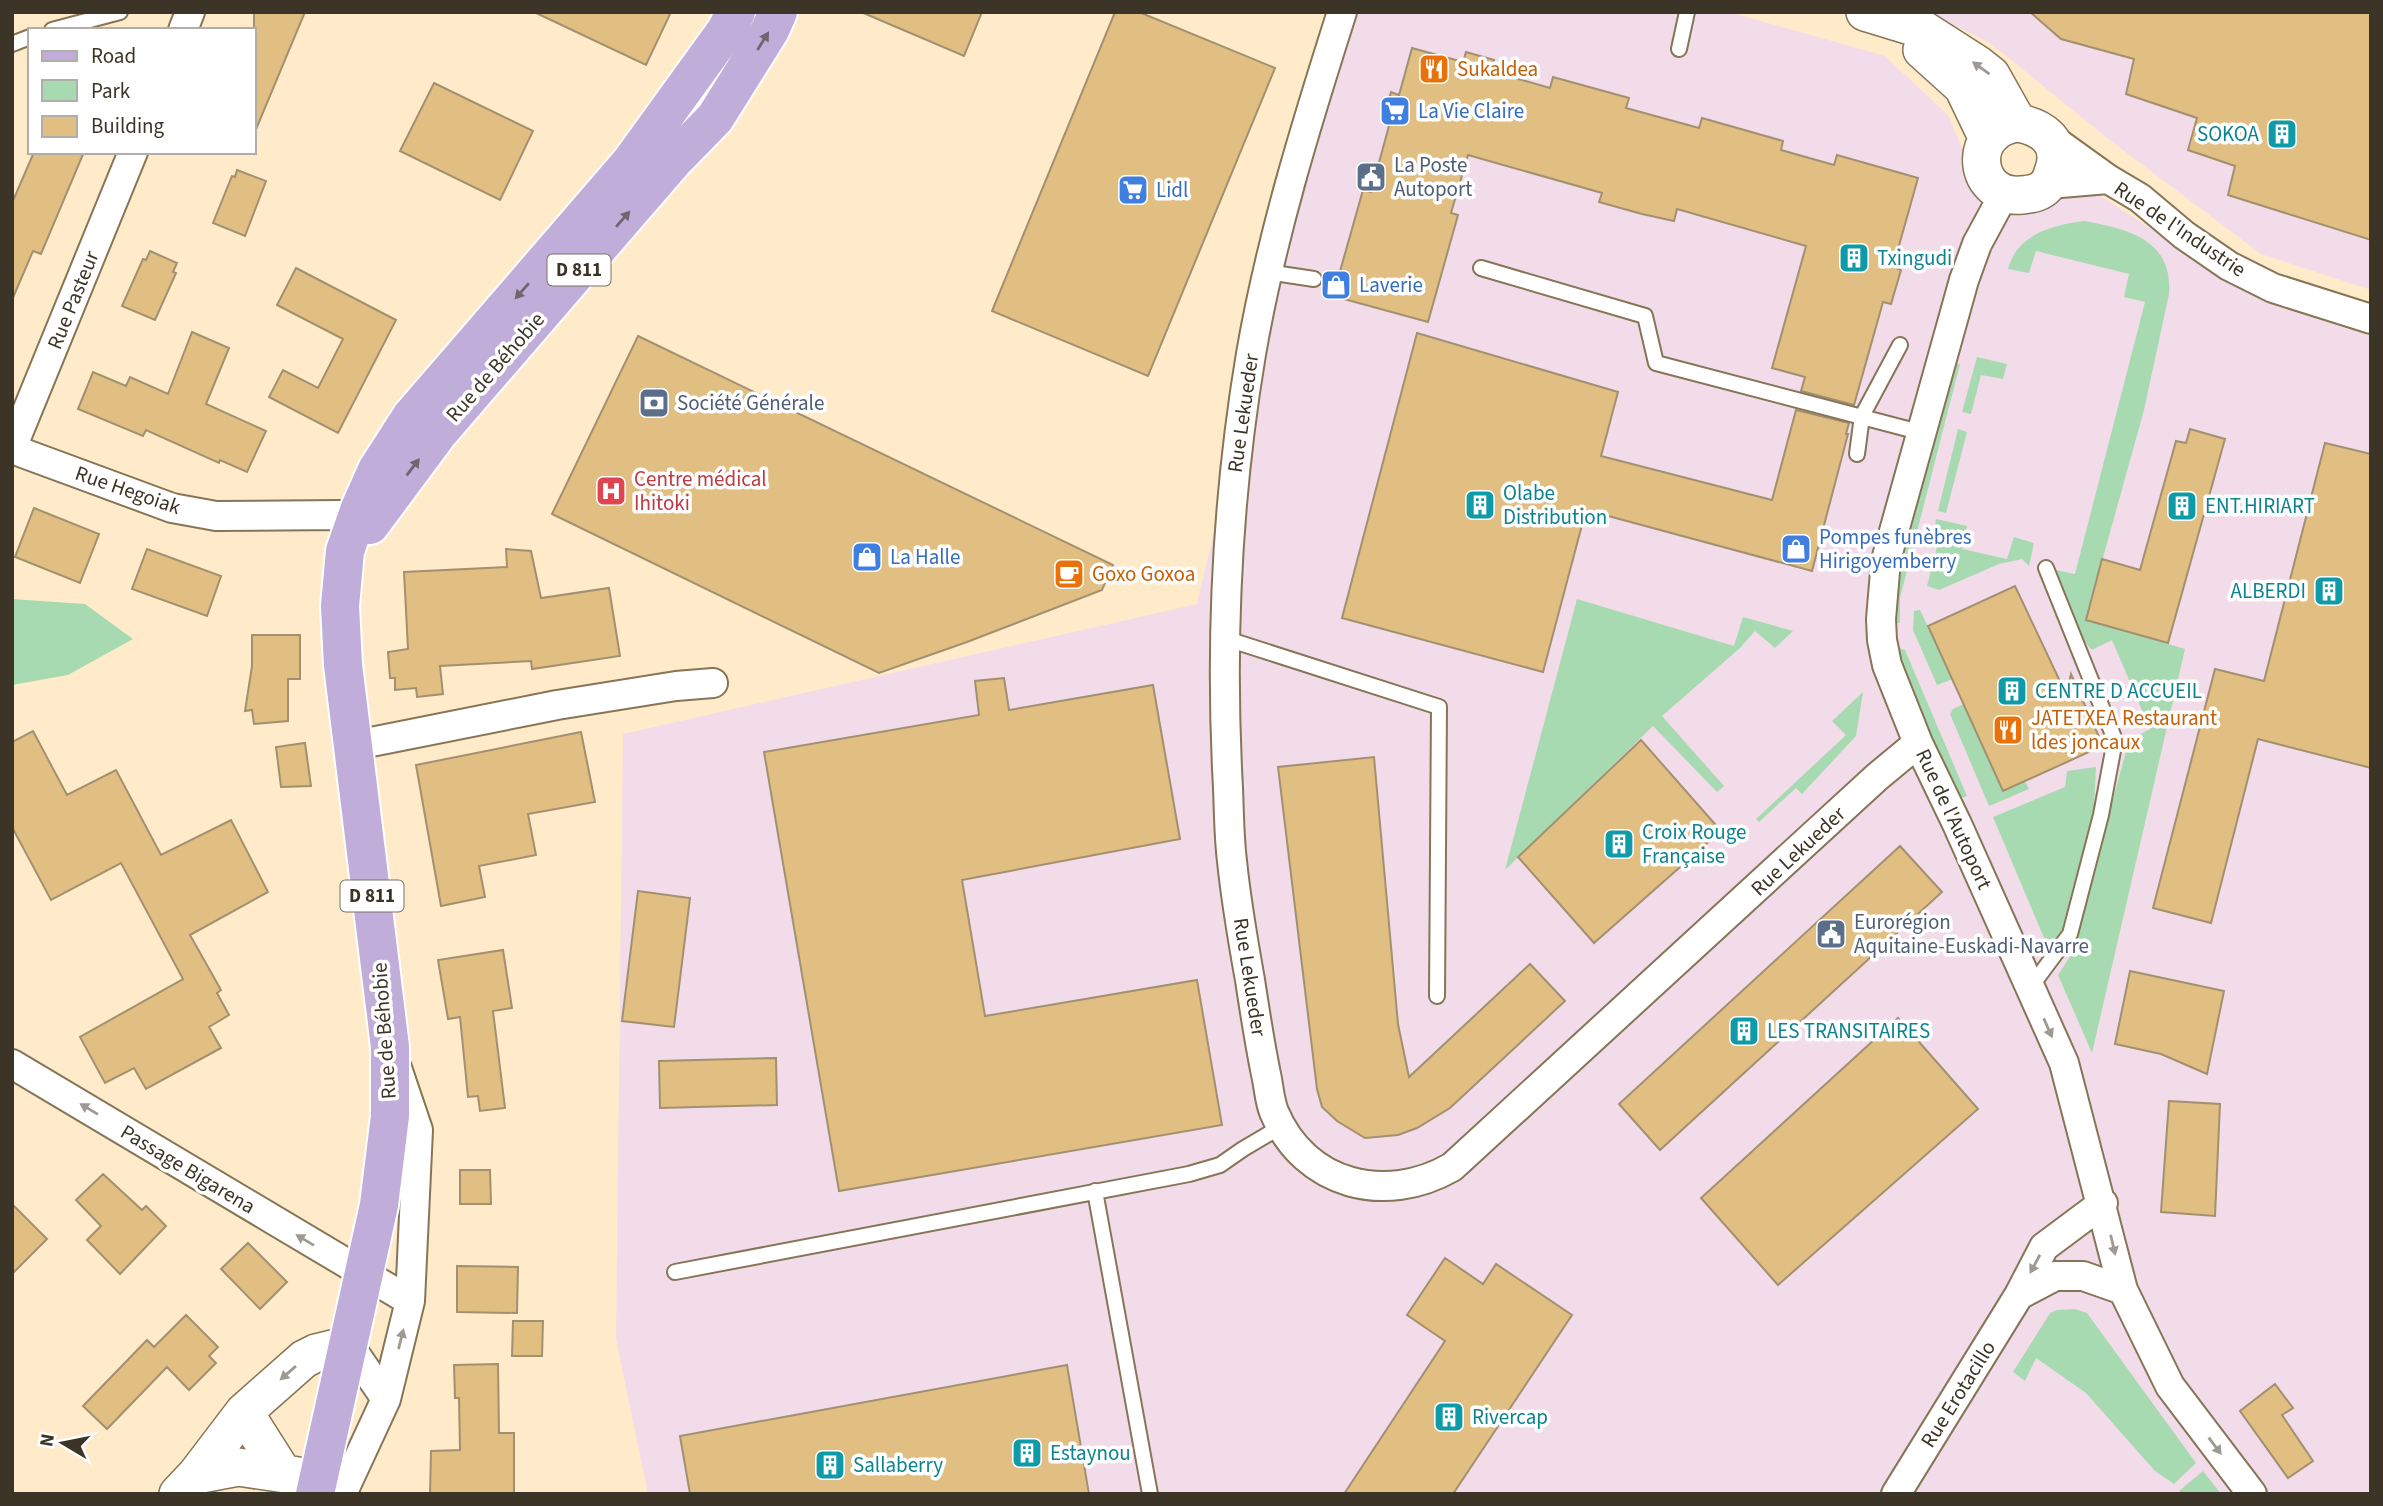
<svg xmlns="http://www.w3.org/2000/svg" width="2383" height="1506" font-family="'Source Sans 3',sans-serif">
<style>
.industrial{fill:#f2dcea}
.green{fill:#a8dab2}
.building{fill:#e1be81;stroke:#a29070;stroke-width:2}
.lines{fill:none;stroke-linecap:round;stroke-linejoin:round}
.service-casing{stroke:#867556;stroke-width:18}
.minor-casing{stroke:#867556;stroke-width:32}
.tertiary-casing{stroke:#867556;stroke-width:40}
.primary-casing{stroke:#fff;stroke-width:42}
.service{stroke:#fff;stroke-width:14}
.minor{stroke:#fff;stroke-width:28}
.tertiary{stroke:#fff;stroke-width:37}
.primary{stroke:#c0add9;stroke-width:38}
.oneway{fill:#71656e}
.oneway2{fill:#9e9a93}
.labels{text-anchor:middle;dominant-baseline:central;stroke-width:7;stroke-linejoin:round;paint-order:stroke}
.shield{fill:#fff;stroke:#767268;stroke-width:2}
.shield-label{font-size:19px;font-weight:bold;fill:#3c3527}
.food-label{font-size:21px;fill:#c56008;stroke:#fff;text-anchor:start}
.shop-label{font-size:21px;fill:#366cbe;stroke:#fff;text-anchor:start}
.culture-label{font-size:21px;fill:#0d838f;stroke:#fff;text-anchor:start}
.service-label{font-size:21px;fill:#4e5e75;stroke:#fff;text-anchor:start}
.street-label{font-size:21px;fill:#3c3527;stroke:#fff}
.health-label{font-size:21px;fill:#be3a42;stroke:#fff;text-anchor:start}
</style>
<rect width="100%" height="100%" fill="#ffebc9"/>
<!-- industrial -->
<path class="industrial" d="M1336 12H1729L1885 56 1948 115 1971 169 2018 181 2064 172 2251 294 2284 308 2371 336V1494H648L616 1339 623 734 1197 604Z
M1925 12H2371V290L2261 254 2107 138 1989 42Z"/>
<!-- green -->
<path class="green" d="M2084 221C2129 229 2173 240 2169 294L2144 410 2086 619 2185 649 2092 1053 2058 975 2071 955 2129 740 2150 729 2112 640 2092 650C2072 629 2063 598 2055 570L2075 574 2145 302 2124 297 2129 274 2036 251 2029 273 2008 269C2017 234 2053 225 2084 221Z
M1977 357 2007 364 2003 379 1981 375 1971 414 1962 412Z
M1953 363 1960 364 1900 598V623H1895L1896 589Z
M1958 429 1967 432 1946 513 1938 511Z
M1936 519 1967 526 1962 549 2007 559 2014 537 2034 543 2029 566 2022 559 1999 564 1939 590 1927 586 1938 543 1932 540Z
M12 599 85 604 133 639 68 675 12 685Z
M1577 599 1734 646 1743 617 1793 631 1775 648 1755 631 1740 648 1662 716 1724 786 1717 792 1653 726 1505 870Z
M1920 610 1953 679 1937 685 1913 630 1914 611Z
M1898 648 1905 650 1967 796 1959 799 1905 676Z
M1863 692 1856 736 1802 794 1796 788 1759 822 1756 819 1846 735 1832 721Z
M1964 704 2003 790 2025 781 2029 789 1989 806 1950 714 1953 709Z
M2096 767 2094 808 2059 940 2047 945 1993 817 2065 787 2067 771Z
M2075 1309 2087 1313 2196 1463 2174 1484 2155 1471 2086 1393 2036 1358 2025 1381 2013 1372 2050 1313 2057 1310Z
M2203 1471 2221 1494H2181L2179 1491Z"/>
<!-- building -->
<path class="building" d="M254 12H305L254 134Z
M534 12H671L646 65Z
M861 12H982L964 56Z
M1115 12H1139L1275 68 1148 376 992 311Z
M2030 12H2371V240L2228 195 2235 166 2188 150 2197 118 2126 94 2134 59 2061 39Z
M1412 48 1463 62 1466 52 1494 60 1491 71 1550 88 1553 77 1629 98 1626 108 1699 128 1702 118 1783 141 1781 150 1834 165 1837 155 1918 178 1893 267 1901 270 1891 304 1883 302 1854 405 1801 391 1805 377 1772 368 1806 246 1677 209 1674 221 1642 214 1599 202 1602 193 1468 155 1451 213 1458 215 1428 322 1333 296 1363 190 1371 192 1390 122 1383 120 1391 92 1399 95Z
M434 83 533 131 500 200 400 151Z
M34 152H84L41 254 33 251 12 300V203Z
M237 170 266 181 245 236 213 223 232 176 235 177Z
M150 251 177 263 173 272 176 273 155 320 122 306 143 259 146 260Z
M296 268 396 320 338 433 269 397 283 370 318 388 343 339 277 305Z
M192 332 229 348 206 404 266 431 247 472 220 460 219 463 146 430 143 436 78 409 93 372 126 386 130 377 168 394Z
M1417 333 1618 392 1601 456 1772 500 1796 410 1849 423 1846 434H1848L1812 571 1586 510 1543 672 1342 618Z
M638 336 1113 565 1102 590 967 642 879 673 552 514Z
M2190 429 2225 439 2168 643 2086 620 2102 559 2140 570 2176 441 2186 443Z
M2325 443 2371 454V768L2258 739 2211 923 2153 908 2215 669 2264 681Z
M34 508 99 534 80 583 15 557Z
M147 549 221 576 207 616 132 589Z
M506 549 531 551 541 598 609 588 620 656 532 669 531 661 440 666 443 694 417 697 416 688 395 690V678H390L388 652 408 649 404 572 507 567Z
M2015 586 2066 694 2071 674 2100 739 2098 741 2100 747 2003 791 1928 626Z
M252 635H300V679H288V721L254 724 252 710 245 711 252 666Z
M1004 678 1009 710 1153 685 1180 839 962 880 985 1016 1197 980 1222 1125 839 1191 764 752 979 715 975 681Z
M33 731 67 795 116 770 161 855 231 820 268 892 190 935 221 990 217 993 229 1015 209 1027 221 1048 146 1089 134 1068 105 1083 80 1037 183 979 121 863 51 900 12 827V742Z
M581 732 595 802 528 814 536 855 479 866 485 897 441 906 416 765Z
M1641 740 1721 831 1594 943 1518 857Z
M305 743 311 786 281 787 276 747Z
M1374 757 1398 1024 1409 1077 1530 964 1565 1001 1450 1108 1417 1128 1398 1135 1365 1138 1337 1121 1322 1107 1317 1089 1278 767Z
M1900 846 1942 892 1660 1150 1619 1104Z
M638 891 690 898 674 1027 622 1021Z
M503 950 512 1008 493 1011 505 1108 480 1111 478 1096 468 1097 460 1017 448 1019 438 960Z
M2130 971 2224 991 2207 1074 2161 1054 2115 1044Z
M1898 1018 1978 1109 1778 1285 1701 1198Z
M776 1058 777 1105 660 1108 659 1061Z
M2169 1101 2220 1104 2215 1216 2161 1212Z
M460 1170H490L491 1204H460Z
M103 1174 142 1210 146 1206 166 1226 120 1274 87 1240 101 1226 76 1200Z
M12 1204 47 1239 12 1274Z
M248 1243 287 1282 260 1309 221 1269Z
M1445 1258 1483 1284 1496 1264 1572 1315 1453 1494H1344L1445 1341 1407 1315Z
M457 1266 518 1267 517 1313 457 1312Z
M186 1315 218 1347 209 1356 216 1363 189 1390 167 1367 107 1429 83 1406 147 1340 154 1347Z
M513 1321H543L542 1356H512Z
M498 1364 499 1433H514V1494H430L431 1451 460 1450 459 1398H455L454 1365Z
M1067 1365 1089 1494H690L680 1436Z
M2275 1384 2293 1408 2282 1415 2313 1461 2288 1478 2240 1411Z"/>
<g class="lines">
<!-- service casing -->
<g class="service-casing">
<path id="service" d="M52 30 120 12
M12 44 30 37
M1679 49 1687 12
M1481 268 1645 316 1656 363 1923 433
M1267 272 1314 279
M1857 454 1862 416 1900 345
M1224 638 1439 707 1437 996
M2030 988 2070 934 2101 815 2115 740 2046 568
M1095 1191 1150 1494
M675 1272 1189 1174 1220 1165 1243 1149 1282 1126"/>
</g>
<!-- minor casing -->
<g class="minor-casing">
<path id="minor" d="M1342 12C1306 125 1271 238 1251 354 1227 497 1220 643 1228 788 1229 812 1229 837 1232 861 1236 901 1243 941 1250 980 1255 1013 1260 1046 1267 1079 1269 1090 1270 1102 1274 1112 1305 1186 1386 1205 1452 1167L1877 777 1918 743
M183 30 190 12
M2051 138 2108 179 2140 198 2184 235 2229 266 2273 288 2371 319
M2049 184 2108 179
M2004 194 1977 244 1964 280 1886 560 1881 619 1882 640 1887 665 1918 743 1957 824 2064 1063 2123 1290 2170 1386 2252 1494
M12 448 133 152
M12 449 172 508 216 516 340 515 372 522
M351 746 557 705 676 686 713 683
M12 1064 410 1301
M2103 1203 2044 1247 2019 1295 2055 1276H2083L2123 1290
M349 1345 386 1399
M342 1494 386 1399 410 1301 418 1130 397 1068
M1896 1494 2019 1295"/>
</g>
<!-- tertiary casing -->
<g class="tertiary-casing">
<path id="tertiary" d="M1865 12 1924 30 1977 64 1991 75 2018 123
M1922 50 1963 87 1987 137
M2018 123C2041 127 2061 140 2055 166 2053 172 2051 181 2047 185 2040 193 2032 194 2022 195 1974 200 1964 130 2018 123Z
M244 1412 282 1472
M196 1475 238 1467 319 1479
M178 1494 196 1475 244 1412 304 1359 316 1353 349 1345"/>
</g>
<!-- primary casing -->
<g class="primary-casing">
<path id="primary" d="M370 525 439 432 673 161 715 118 770 30 778 12
M315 1494 379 1205 390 1116V1047L343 665 340 606 345 551 360 508 377 470 411 417 631 162 725 32 736 12"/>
</g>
<!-- service -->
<use href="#service" class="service"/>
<!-- minor -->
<use href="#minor" class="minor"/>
<!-- tertiary -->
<use href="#tertiary" class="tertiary"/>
<!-- primary -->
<use href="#primary" class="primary"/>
</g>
<!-- one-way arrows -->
<defs><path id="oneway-solid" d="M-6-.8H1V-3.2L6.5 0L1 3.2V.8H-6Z" transform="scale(1.75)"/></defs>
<g class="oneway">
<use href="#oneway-solid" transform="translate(763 41) rotate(-58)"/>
<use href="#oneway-solid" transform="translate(623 219) rotate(-49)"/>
<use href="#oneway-solid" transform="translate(522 291) rotate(131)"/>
<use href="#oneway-solid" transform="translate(413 467) rotate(-53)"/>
</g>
<g class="oneway2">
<use href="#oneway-solid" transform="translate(1981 68) rotate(-144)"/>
<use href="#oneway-solid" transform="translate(2048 1028) rotate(66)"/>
<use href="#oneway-solid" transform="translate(89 1109) rotate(-149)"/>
<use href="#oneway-solid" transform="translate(305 1240) rotate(-149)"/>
<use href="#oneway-solid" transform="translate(2113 1245) rotate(77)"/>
<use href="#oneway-solid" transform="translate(2035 1264) rotate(118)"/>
<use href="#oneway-solid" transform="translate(401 1339) rotate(-76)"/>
<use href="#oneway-solid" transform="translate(288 1373) rotate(139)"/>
<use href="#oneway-solid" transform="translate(2215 1446) rotate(53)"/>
</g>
<!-- icons -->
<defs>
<g id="restaurant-square" transform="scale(1.575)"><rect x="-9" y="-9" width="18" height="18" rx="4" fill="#e8710a" stroke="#fff"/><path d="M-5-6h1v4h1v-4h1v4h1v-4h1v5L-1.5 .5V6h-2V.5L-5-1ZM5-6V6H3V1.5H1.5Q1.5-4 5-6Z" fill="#fff"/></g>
<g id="supermarket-square" transform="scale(1.575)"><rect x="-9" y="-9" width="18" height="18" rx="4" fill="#3f7fe0" stroke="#fff"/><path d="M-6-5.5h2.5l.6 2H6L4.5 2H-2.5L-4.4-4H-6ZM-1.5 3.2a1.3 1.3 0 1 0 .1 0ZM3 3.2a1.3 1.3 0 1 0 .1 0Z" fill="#fff"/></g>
<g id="building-square" transform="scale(1.575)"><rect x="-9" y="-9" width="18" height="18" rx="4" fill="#0f9aa8" stroke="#fff"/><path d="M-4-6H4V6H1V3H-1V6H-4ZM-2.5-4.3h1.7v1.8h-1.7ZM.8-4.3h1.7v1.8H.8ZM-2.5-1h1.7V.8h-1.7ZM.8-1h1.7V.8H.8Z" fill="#fff"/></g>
<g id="civic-square" transform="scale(1.575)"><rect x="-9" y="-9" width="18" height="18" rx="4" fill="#5c6f8a" stroke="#fff"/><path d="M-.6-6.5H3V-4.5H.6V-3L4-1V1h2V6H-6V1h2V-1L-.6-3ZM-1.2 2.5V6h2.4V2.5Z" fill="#fff"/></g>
<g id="shop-square" transform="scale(1.575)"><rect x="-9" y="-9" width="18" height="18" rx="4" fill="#3f7fe0" stroke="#fff"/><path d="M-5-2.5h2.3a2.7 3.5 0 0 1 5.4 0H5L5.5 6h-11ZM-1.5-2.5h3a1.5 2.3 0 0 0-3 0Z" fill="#fff"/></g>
<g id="bank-square" transform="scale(1.575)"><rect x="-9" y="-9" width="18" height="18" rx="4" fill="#5c6f8a" stroke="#fff"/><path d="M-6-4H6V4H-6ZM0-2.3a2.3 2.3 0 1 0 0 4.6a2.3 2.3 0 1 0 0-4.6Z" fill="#fff"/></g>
<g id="hospital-square" transform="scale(1.575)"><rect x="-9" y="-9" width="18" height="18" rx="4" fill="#e0444e" stroke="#fff"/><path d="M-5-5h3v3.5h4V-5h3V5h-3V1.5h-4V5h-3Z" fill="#fff"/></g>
<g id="cafe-square" transform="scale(1.575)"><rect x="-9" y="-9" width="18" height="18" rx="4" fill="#e8710a" stroke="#fff"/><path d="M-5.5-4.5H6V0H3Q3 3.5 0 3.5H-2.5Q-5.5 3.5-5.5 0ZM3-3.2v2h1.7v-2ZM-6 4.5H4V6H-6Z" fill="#fff"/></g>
</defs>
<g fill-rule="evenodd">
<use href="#restaurant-square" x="1434" y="69"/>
<use href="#supermarket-square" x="1395" y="111"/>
<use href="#building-square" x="2282" y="134"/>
<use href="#civic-square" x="1371" y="177"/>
<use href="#supermarket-square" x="1133" y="190"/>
<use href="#building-square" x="1854" y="258"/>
<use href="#shop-square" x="1336" y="285"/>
<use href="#bank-square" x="654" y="403"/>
<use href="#hospital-square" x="611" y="491"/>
<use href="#building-square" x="1480" y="505"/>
<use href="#building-square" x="2182" y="506"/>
<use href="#shop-square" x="1796" y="549"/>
<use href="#shop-square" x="867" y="557"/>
<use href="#cafe-square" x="1069" y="574"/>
<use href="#building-square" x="2329" y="591"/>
<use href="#building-square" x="2012" y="691"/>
<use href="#restaurant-square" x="2008" y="730"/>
<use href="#building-square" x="1619" y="844"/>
<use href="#civic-square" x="1831" y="934"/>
<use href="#building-square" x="1744" y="1031"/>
<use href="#building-square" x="1449" y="1417"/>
<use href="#building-square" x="1027" y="1453"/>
<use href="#building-square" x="830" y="1465"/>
</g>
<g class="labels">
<!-- shield labels -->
<g class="shield">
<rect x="547.5" y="254.5" width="63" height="31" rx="5"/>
<rect x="340.5" y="880.5" width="63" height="31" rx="5"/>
</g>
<g class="shield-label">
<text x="579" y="270">D 811</text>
<text x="372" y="896">D 811</text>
</g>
<!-- food labels -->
<g class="food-label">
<text x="1457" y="69">Sukaldea</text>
<text x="1092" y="574">Goxo Goxoa</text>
<text x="2031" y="718">JATETXEA Restaurant<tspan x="2031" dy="24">ldes joncaux</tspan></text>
</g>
<!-- shop labels -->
<g class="shop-label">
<text x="1418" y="111">La Vie Claire</text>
<text x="1156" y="190">Lidl</text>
<text x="1359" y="285">Laverie</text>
<text x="1819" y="537">Pompes funèbres<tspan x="1819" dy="24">Hirigoyemberry</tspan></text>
<text x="890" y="557">La Halle</text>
</g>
<!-- culture labels -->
<g class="culture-label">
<text x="2259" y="134" text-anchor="end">SOKOA</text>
<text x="1877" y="258">Txingudi</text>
<text x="1503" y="493">Olabe<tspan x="1503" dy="24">Distribution</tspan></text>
<text x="2205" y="506">ENT.HIRIART</text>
<text x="2306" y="591" text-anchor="end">ALBERDI</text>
<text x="2035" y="691">CENTRE D ACCUEIL</text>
<text x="1642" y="832">Croix Rouge<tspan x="1642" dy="24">Française</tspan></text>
<text x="1767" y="1031">LES TRANSITAIRES</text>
<text x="1472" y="1417">Rivercap</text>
<text x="1050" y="1453">Estaynou</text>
<text x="853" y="1465">Sallaberry</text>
</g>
<!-- service labels -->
<g class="service-label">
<text x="1394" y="165">La Poste<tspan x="1394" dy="24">Autoport</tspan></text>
<text x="677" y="403">Société Générale</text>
<text x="1854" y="922">Eurorégion<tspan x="1854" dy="24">Aquitaine-Euskadi-Navarre</tspan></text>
</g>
<!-- street labels -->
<g class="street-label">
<text transform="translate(2180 229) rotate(34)">Rue de l'Industrie</text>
<text transform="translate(73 300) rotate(-68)">Rue Pasteur</text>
<text transform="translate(495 367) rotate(-49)">Rue de Béhobie</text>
<text transform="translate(1243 413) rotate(-82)">Rue Lekueder</text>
<text transform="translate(128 490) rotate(19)">Rue Hegoiak</text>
<text transform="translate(1954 819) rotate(65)">Rue de l'Autoport</text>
<text transform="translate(1798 851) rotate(-43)">Rue Lekueder</text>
<text transform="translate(1250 977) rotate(81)">Rue Lekueder</text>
<text transform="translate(384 1031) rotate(-94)">Rue de Béhobie</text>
<text transform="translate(188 1169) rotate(31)">Passage Bigarena</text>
<text transform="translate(1958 1394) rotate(-58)">Rue Erotacillo</text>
</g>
<!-- health labels -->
<g class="health-label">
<text x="634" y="479">Centre médical<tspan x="634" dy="24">Ihitoki</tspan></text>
</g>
</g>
<!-- border -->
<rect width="2383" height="1506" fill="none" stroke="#3c3527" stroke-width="28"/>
<!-- legend -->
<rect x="28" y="28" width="228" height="126" fill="#ffffff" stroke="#b1aea9" stroke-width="2"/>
<rect x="42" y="51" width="35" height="10" fill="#c0add9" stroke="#b1aea9" stroke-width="2"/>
<text x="91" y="63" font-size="21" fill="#3c3527">Road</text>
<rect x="42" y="80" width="35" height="21" fill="#a8dab2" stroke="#b1aea9" stroke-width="2"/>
<text x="91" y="98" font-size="21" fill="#3c3527">Park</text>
<rect x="42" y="116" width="35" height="21" fill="#e1be81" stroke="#b1aea9" stroke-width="2"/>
<text x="91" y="133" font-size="21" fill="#3c3527">Building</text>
<!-- north arrow -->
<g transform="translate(63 1443) rotate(280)" stroke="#ffffff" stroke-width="5" paint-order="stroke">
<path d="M0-5L12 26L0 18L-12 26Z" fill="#3c3527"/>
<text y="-10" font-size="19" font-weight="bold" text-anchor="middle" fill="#3c3527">N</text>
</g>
</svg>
